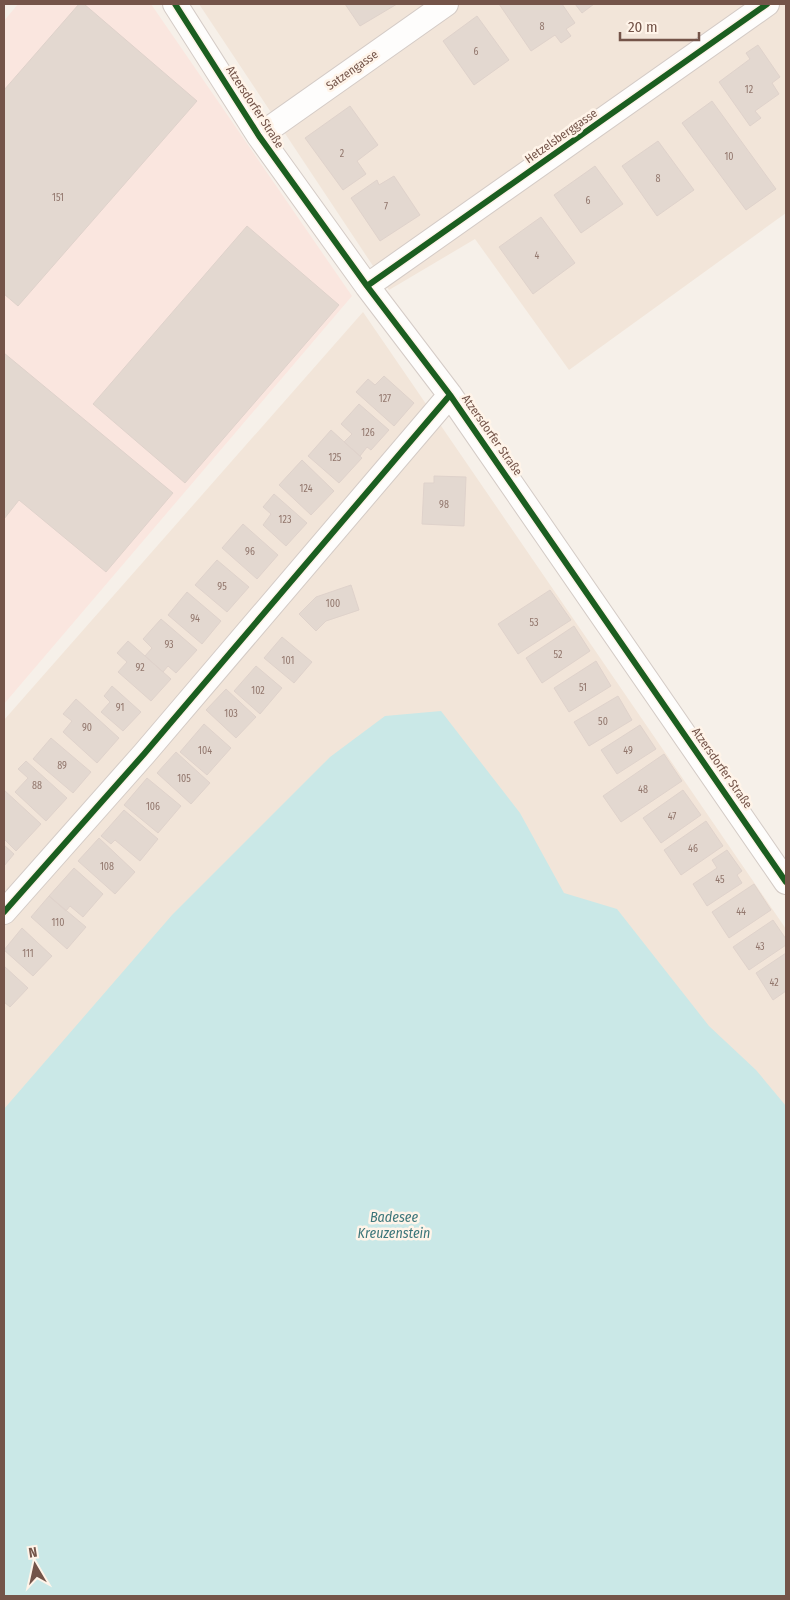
<svg xmlns="http://www.w3.org/2000/svg" width="790" height="1600" font-family="'Fira Sans Condensed',sans-serif">
	<style>
		.residential { fill: #f2e5d9 }
		.commercial { fill: #fae6df }
		.water { fill: #cae8e7 }
		.building { fill: #e3d8d0; stroke: #dfd2cb }
		.lines { fill: none; stroke-linecap: round; stroke-linejoin: round }
		.street-casing { stroke: #d4cbc6; stroke-width: 26 }
		.street { stroke: #fefdfc; stroke-width: 24 }
		.cycleway-casing { stroke: #fff4e9; stroke-width: 9 }
		.cycleway { stroke: #1b5e20; stroke-width: 6 }
		.labels { text-anchor: middle; stroke-width: 5; stroke-linejoin: round; paint-order: stroke }
		.number-label { font-size: 10px; fill: #92776d }
		.street-label { font-size: 12px; fill: #745449; stroke: #fff4e9 }
		.water-label { font-size: 14px; font-style: italic; fill: #3c767a; stroke: #fff4e9 }
	</style>
	<rect width="100%" height="100%" fill="#f6f0e9"/>
	<path class="residential" d="M 199,4 L 786,4 L 786,213 L 569,370 L 475,239 L 389,290 Z
		M 363,312 L 786,929 L 786,1596 L 4,1596 L 4,720 Z"/>
	<path class="commercial" d="M 18,4 L 151,4 L 352,296 L 4,704 L 4,21 Z"/>
	<path class="water" d="M 441,711 L 520,813 L 564,893 L 617,909 L 709,1026 L 756,1070 L 786,1106 L 786,1596 L 4,1596 L 4,1109 L 172,915 L 330,757 L 385,716 Z"/>
	<path class="building" d="M 79,4 L 84,4 L 197,101 L 18,306 L 4,294 L 4,90 Z
		M 345,4 L 397,4 L 360,26 Z
		M 499,4 L 562,4 L 575,23 L 566,29 L 571,36 L 561,43 L 555,35 L 531,51 Z
		M 575,4 L 594,4 L 582,13 Z
		M 477,16 L 509,60 L 474,85 L 443,41 Z
		M 758,45 L 780,77 L 772,83 L 779,94 L 755,111 L 761,118 L 750,126 L 719,82 L 750,59 L 746,53 Z
		M 712,101 L 776,189 L 746,210 L 682,123 Z
		M 350,106 L 378,145 L 357,161 L 366,174 L 343,190 L 305,138 Z
		M 658,141 L 694,190 L 657,216 L 622,166 Z
		M 595,166 L 623,204 L 581,233 L 554,195 Z
		M 394,176 L 420,215 L 380,241 L 351,198 L 377,180 L 379,185 Z
		M 541,217 L 575,263 L 533,294 L 499,247 Z
		M 247,226 L 339,305 L 185,483 L 93,404 Z
		M 4,353 L 173,493 L 106,572 L 19,500 L 4,519 Z
		M 384,376 L 414,403 L 394,426 L 356,392 L 368,379 L 375,385 Z
		M 359,404 L 389,430 L 371,450 L 367,447 L 360,456 L 344,442 L 352,434 L 341,424 Z
		M 331,430 L 362,458 L 339,483 L 308,456 Z
		M 302,460 L 334,491 L 311,515 L 279,485 Z
		M 434,476 L 466,477 L 464,526 L 422,524 L 424,483 L 434,483 Z
		M 274,494 L 307,523 L 286,546 L 263,525 L 271,514 L 263,507 Z
		M 243,524 L 278,555 L 257,579 L 222,548 Z
		M 217,560 L 249,587 L 227,612 L 195,585 Z
		M 351,585 L 359,610 L 326,621 L 316,631 L 299,614 L 316,597 Z
		M 550,590 L 571,620 L 518,654 L 498,624 Z
		M 187,592 L 221,621 L 202,644 L 168,615 Z
		M 161,619 L 197,650 L 176,673 L 168,666 L 163,672 L 145,656 L 152,648 L 143,639 Z
		M 574,626 L 590,651 L 542,683 L 526,658 Z
		M 282,637 L 312,662 L 294,683 L 264,658 Z
		M 128,641 L 171,679 L 151,701 L 118,672 L 127,662 L 117,653 Z
		M 596,661 L 611,686 L 569,712 L 554,688 Z
		M 256,666 L 282,688 L 260,714 L 234,691 Z
		M 112,686 L 141,712 L 123,731 L 101,712 L 110,702 L 104,696 Z
		M 226,689 L 256,717 L 236,738 L 206,710 Z
		M 618,696 L 632,720 L 589,746 L 574,722 Z
		M 76,699 L 119,738 L 97,763 L 63,732 L 72,721 L 63,714 Z
		M 204,724 L 231,748 L 207,775 L 180,752 Z
		M 640,725 L 656,749 L 617,774 L 601,750 Z
		M 51,738 L 91,772 L 73,793 L 33,759 Z
		M 176,752 L 210,783 L 191,804 L 157,773 Z
		M 664,754 L 682,781 L 621,822 L 603,796 Z
		M 26,761 L 67,798 L 46,821 L 15,792 L 28,778 L 18,769 Z
		M 147,778 L 181,806 L 158,833 L 124,805 Z
		M 4,790 L 41,824 L 16,851 L 4,839 Z
		M 683,790 L 701,815 L 661,843 L 643,818 Z
		M 124,810 L 158,839 L 140,861 L 115,840 L 111,844 L 101,836 Z
		M 706,821 L 723,846 L 681,875 L 664,850 Z
		M 99,838 L 135,872 L 115,894 L 78,861 Z
		M 4,845 L 14,854 L 4,866 Z
		M 727,850 L 742,871 L 737,875 L 742,883 L 707,906 L 693,884 L 717,868 L 712,860 Z
		M 74,868 L 103,894 L 83,917 L 70,906 L 66,911 L 49,896 Z
		M 754,884 L 771,910 L 729,938 L 712,912 Z
		M 49,896 L 86,927 L 67,949 L 31,917 Z
		M 773,920 L 786,939 L 786,945 L 749,970 L 733,947 Z
		M 22,928 L 52,956 L 33,976 L 4,950 Z
		M 786,953 L 786,991 L 773,1000 L 756,973 Z
		M 4,966 L 28,988 L 10,1007 L 4,1002 Z"/>
	<g class="lines">
		<defs>
			<path id="street" d="M 175,4 L 259,136 L 367,286 L 450,395 L 786,882
				M 259,136 L 446,4
				M 367,286 L 767,4
				M 4,912 L 144,754 L 450,395"/>
		</defs>
		<use href="#street" class="street-casing"/>
		<use href="#street" class="street"/>
		<defs>
			<path id="cycleway" d="M 175,4 L 259,136 L 367,286 L 450,395 L 786,882
				M 367,286 L 767,4
				M 4,912 L 144,754 L 450,395"/>
		</defs>
		<use href="#cycleway" class="cycleway-casing"/>
		<use href="#cycleway" class="cycleway"/>
	</g>
	<g class="labels">
		<g class="number-label">
			<text x="542" y="30">8</text>
			<text x="476" y="55">6</text>
			<text x="749" y="93">12</text>
			<text x="342" y="157">2</text>
			<text x="729" y="160">10</text>
			<text x="658" y="182">8</text>
			<text x="58" y="201">151</text>
			<text x="588" y="204">6</text>
			<text x="386" y="210">7</text>
			<text x="537" y="259">4</text>
			<text x="385" y="402">127</text>
			<text x="368" y="436">126</text>
			<text x="335" y="461">125</text>
			<text x="306" y="492">124</text>
			<text x="444" y="508">98</text>
			<text x="285" y="523">123</text>
			<text x="250" y="555">96</text>
			<text x="222" y="590">95</text>
			<text x="333" y="607">100</text>
			<text x="195" y="622">94</text>
			<text x="534" y="626">53</text>
			<text x="169" y="648">93</text>
			<text x="558" y="658">52</text>
			<text x="288" y="664">101</text>
			<text x="140" y="671">92</text>
			<text x="583" y="691">51</text>
			<text x="258" y="694">102</text>
			<text x="120" y="711">91</text>
			<text x="231" y="717">103</text>
			<text x="603" y="725">50</text>
			<text x="87" y="731">90</text>
			<text x="205" y="754">104</text>
			<text x="628" y="754">49</text>
			<text x="62" y="769">89</text>
			<text x="184" y="782">105</text>
			<text x="37" y="789">88</text>
			<text x="643" y="793">48</text>
			<text x="153" y="810">106</text>
			<text x="672" y="820">47</text>
			<text x="693" y="852">46</text>
			<text x="107" y="870">108</text>
			<text x="720" y="883">45</text>
			<text x="741" y="915">44</text>
			<text x="58" y="926">110</text>
			<text x="760" y="950">43</text>
			<text x="28" y="957">111</text>
			<text x="774" y="986">42</text>
		</g>
		<g class="street-label">
			<text transform="translate(352 70) rotate(-35)" y="4">Satzengasse</text>
			<text transform="translate(255 107) rotate(57)" y="4">Atzersdorfer Straße</text>
			<text transform="translate(561 136) rotate(-35)" y="4">Hetzelsberggasse</text>
			<text transform="translate(492 435) rotate(55)" y="4">Atzersdorfer Straße</text>
			<text transform="translate(722 768) rotate(55)" y="4">Atzersdorfer Straße</text>
		</g>
		<g class="water-label">
			<text x="394" y="1222">Badesee<tspan x="394" dy="16">Kreuzenstein</tspan></text>
		</g>
	</g>
	<rect width="790" height="1600" fill="none" stroke="#745449" stroke-width="10"/>
	<g transform="translate(35 1565) rotate(351)" stroke="#fff4e9" stroke-width="4" paint-order="stroke">
	<path d="M0-4L9 19L0 12L-9 19Z" fill="#745449"/>
	<text y="-8" font-size="14" font-weight="bold" text-anchor="middle" fill="#745449">N</text>
	</g>
	<path d="M620 32v8h79v-8" fill="none" stroke="#745449" stroke-width="2.5"/>
	<text x="628" y="32" font-size="15" fill="#745449" stroke="#fff4e9" stroke-width="4" paint-order="stroke">20 m</text>
</svg>
